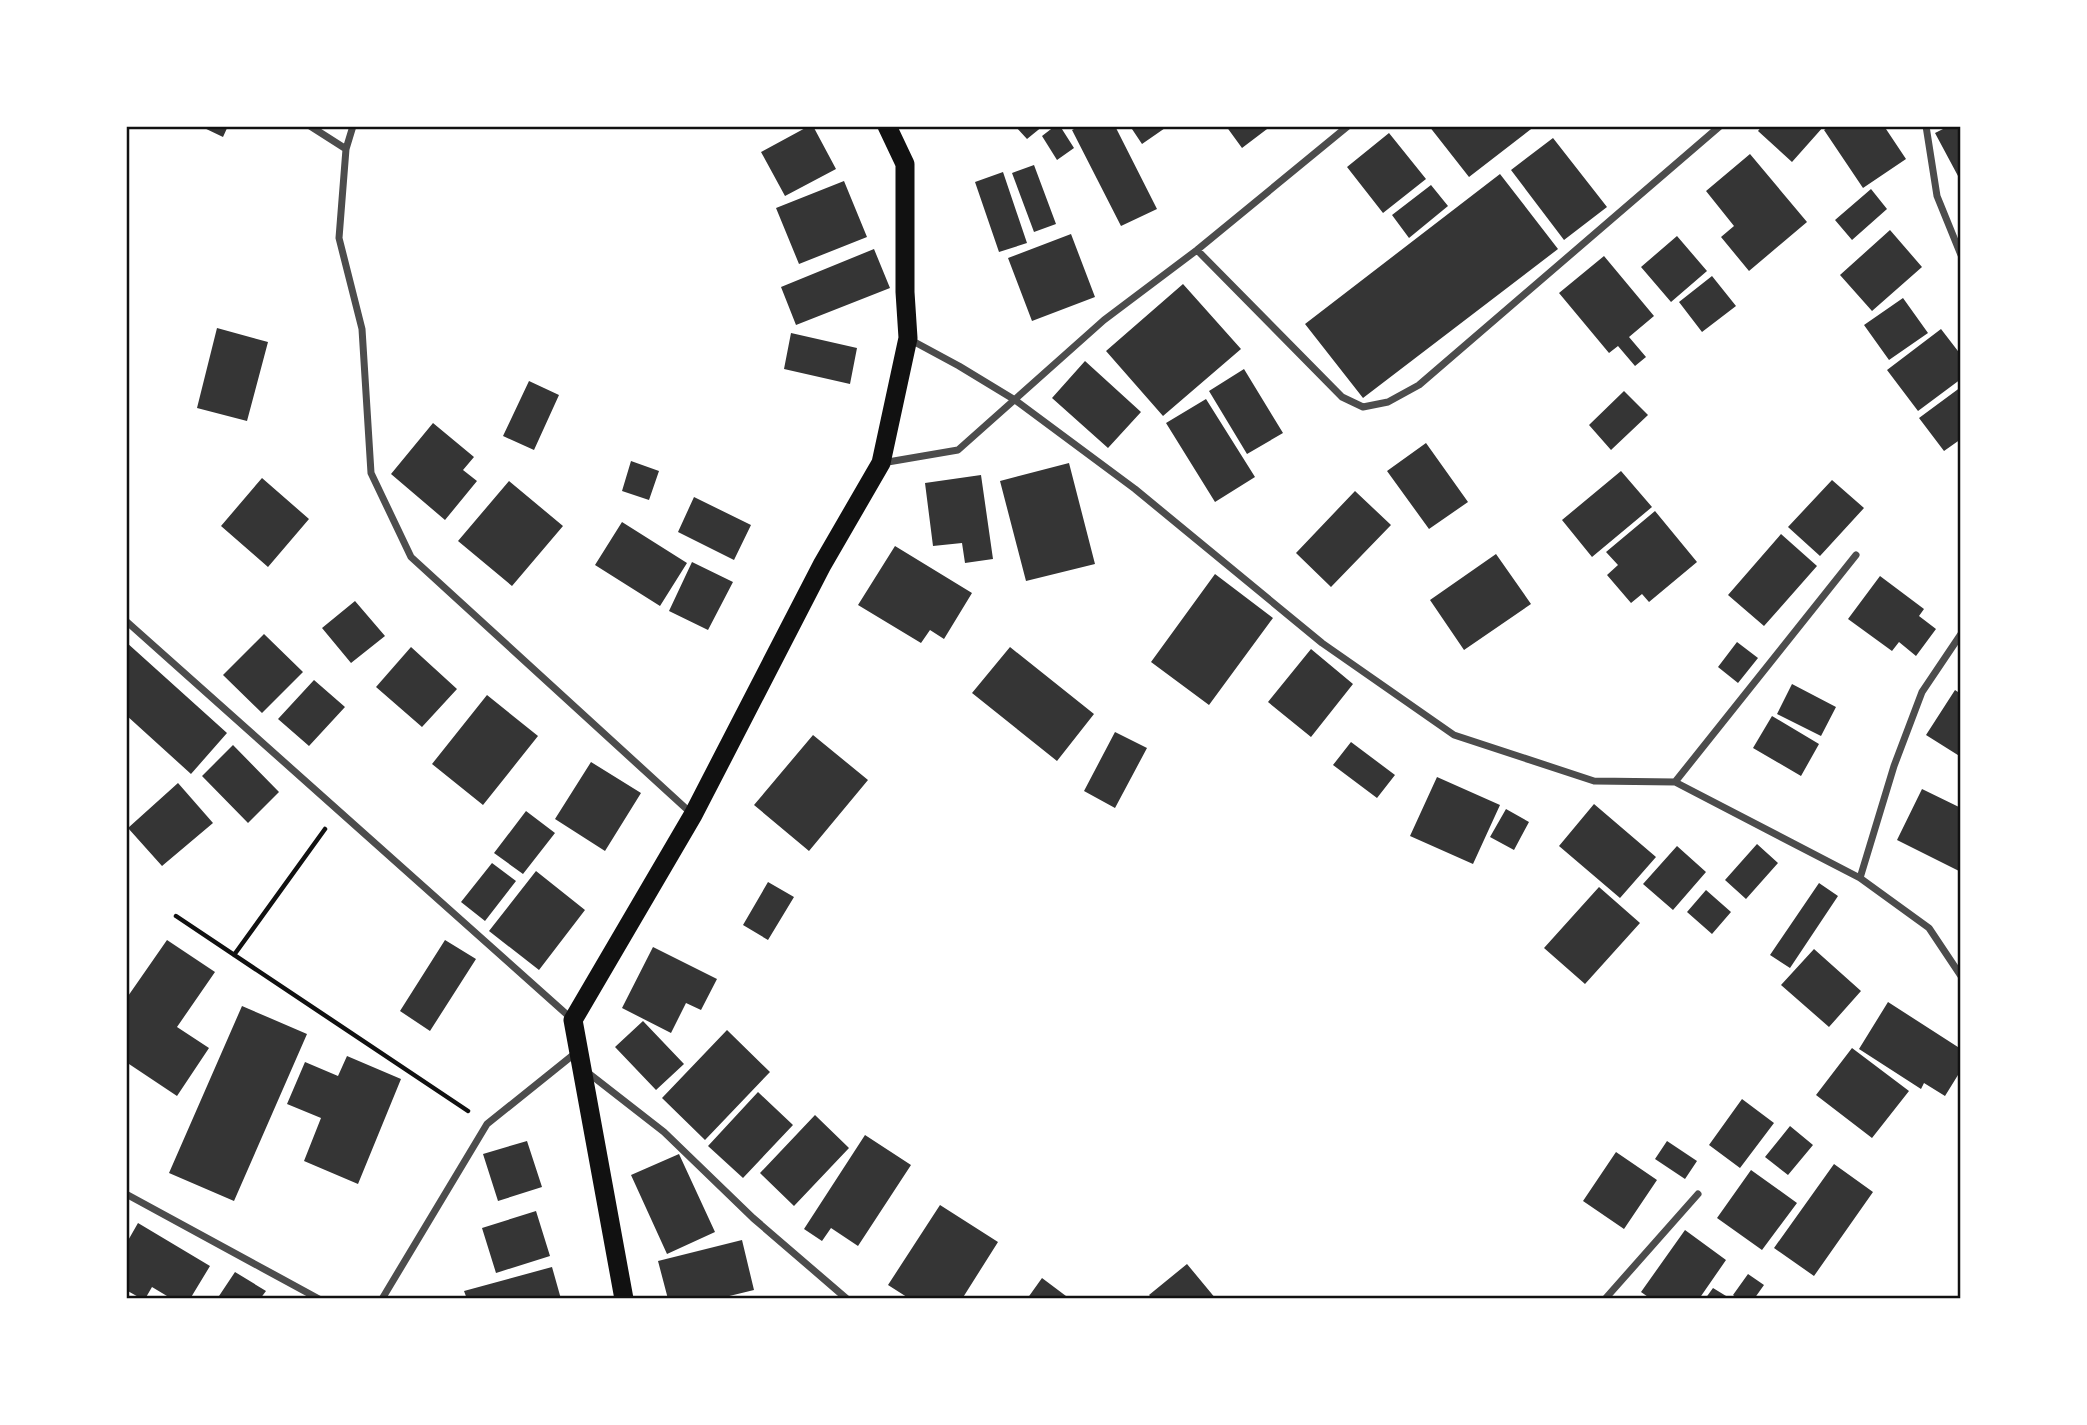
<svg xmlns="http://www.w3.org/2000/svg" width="2087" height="1425" font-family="'Sofia Sans Condensed',sans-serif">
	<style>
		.building { fill: #353535 }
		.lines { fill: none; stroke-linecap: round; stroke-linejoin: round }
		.path { stroke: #111; stroke-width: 4.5 }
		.minor { stroke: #4c4c4c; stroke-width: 7 }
		.trunk { stroke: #111; stroke-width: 19 }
		.neatline { fill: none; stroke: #111; stroke-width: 2.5 }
	</style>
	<rect width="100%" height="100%" fill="#fff"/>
	<path class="building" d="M 200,126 L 228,126 L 223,137 Z
		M 809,126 L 813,126 L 836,169 L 785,196 L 761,152 Z
		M 1015,126 L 1043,126 L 1027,139 Z
		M 1055,126 L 1060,126 L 1074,148 L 1057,160 L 1042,136 Z
		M 1080,126 L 1115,126 L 1157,209 L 1121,226 L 1072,130 Z
		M 1130,126 L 1168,126 L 1142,144 Z
		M 1226,126 L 1271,126 L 1242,148 Z
		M 1429,126 L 1535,126 L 1469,177 Z
		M 1762,126 L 1824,126 L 1792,162 L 1758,131 Z
		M 1830,126 L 1884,126 L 1906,159 L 1863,188 L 1824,130 Z
		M 1949,126 L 1961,126 L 1961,174 L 1958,176 L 1935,133 Z
		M 1389,133 L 1426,179 L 1383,213 L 1347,167 Z
		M 1553,138 L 1607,207 L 1564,240 L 1511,170 Z
		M 1750,154 L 1807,222 L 1749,271 L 1721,237 L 1734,226 L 1706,191 Z
		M 1034,165 L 1056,224 L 1034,232 L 1012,173 Z
		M 1003,172 L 1027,243 L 999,252 L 975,182 Z
		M 1500,174 L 1558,249 L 1363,398 L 1305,324 Z
		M 844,181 L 867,237 L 799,264 L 776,208 Z
		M 1431,185 L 1448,206 L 1409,238 L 1392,215 Z
		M 1871,189 L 1887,209 L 1852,240 L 1835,220 Z
		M 1890,230 L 1922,267 L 1872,311 L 1840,275 Z
		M 1071,234 L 1095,297 L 1032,321 L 1008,258 Z
		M 1677,236 L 1707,271 L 1671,302 L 1641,267 Z
		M 874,249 L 890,288 L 796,325 L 781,287 Z
		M 1604,256 L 1654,316 L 1629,337 L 1646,357 L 1635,366 L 1618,346 L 1609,353 L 1559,293 Z
		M 1712,276 L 1736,306 L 1702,332 L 1679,302 Z
		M 1183,284 L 1241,349 L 1163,416 L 1106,351 Z
		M 1903,298 L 1928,333 L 1889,360 L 1864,325 Z
		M 217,328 L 268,342 L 247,421 L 197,408 Z
		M 1941,329 L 1961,355 L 1961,379 L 1918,411 L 1887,370 Z
		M 791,333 L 857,348 L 850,384 L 784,369 Z
		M 1085,361 L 1141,412 L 1108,448 L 1052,398 Z
		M 1244,369 L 1283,433 L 1247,454 L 1209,391 Z
		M 529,381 L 559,395 L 534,450 L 503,436 Z
		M 1961,387 L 1961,439 L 1944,451 L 1919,418 Z
		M 1624,391 L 1648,415 L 1611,450 L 1589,425 Z
		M 1206,399 L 1255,477 L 1215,502 L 1166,423 Z
		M 433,423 L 474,457 L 463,470 L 477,481 L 445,520 L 391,474 Z
		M 1426,443 L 1468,502 L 1429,529 L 1387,471 Z
		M 631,461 L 659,471 L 649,500 L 622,491 Z
		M 1069,463 L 1095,564 L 1026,581 L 1000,481 Z
		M 1621,471 L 1652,507 L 1592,557 L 1562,520 Z
		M 981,475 L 993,559 L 965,563 L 962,543 L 933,546 L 925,483 Z
		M 262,478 L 309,519 L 268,567 L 221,526 Z
		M 1832,480 L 1864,508 L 1820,556 L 1788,527 Z
		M 509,481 L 563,526 L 512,586 L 458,541 Z
		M 1355,491 L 1391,525 L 1331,587 L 1296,553 Z
		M 694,497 L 751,525 L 734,560 L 678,532 Z
		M 1655,511 L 1697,562 L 1649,602 L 1642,594 L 1631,603 L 1607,575 L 1618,565 L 1606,552 Z
		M 622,522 L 687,563 L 660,606 L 595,565 Z
		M 1781,534 L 1817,566 L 1764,626 L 1728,595 Z
		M 895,546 L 972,593 L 944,639 L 930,630 L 921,643 L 858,605 Z
		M 1496,554 L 1531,604 L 1464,650 L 1430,600 Z
		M 692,562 L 733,582 L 708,630 L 669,611 Z
		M 1215,574 L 1273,618 L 1209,705 L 1151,662 Z
		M 1880,576 L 1924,609 L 1919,616 L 1936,629 L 1916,656 L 1899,642 L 1892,651 L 1848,619 Z
		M 355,601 L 385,636 L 351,663 L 322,628 Z
		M 264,634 L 303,672 L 262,713 L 223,675 Z
		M 126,642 L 227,733 L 191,774 L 126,715 Z
		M 1737,642 L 1758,658 L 1738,683 L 1718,667 Z
		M 411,647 L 457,689 L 422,727 L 376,687 Z
		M 1010,647 L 1094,714 L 1057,761 L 972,693 Z
		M 1311,649 L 1353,684 L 1311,737 L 1268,702 Z
		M 314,680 L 345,707 L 309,746 L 278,719 Z
		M 1792,684 L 1836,707 L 1821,736 L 1777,714 Z
		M 1955,690 L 1961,694 L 1961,757 L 1926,735 Z
		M 487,695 L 538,736 L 483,805 L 432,764 Z
		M 1772,716 L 1819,744 L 1801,776 L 1753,748 Z
		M 1115,732 L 1147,748 L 1115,808 L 1084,791 Z
		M 813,735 L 868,780 L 809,851 L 754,805 Z
		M 1351,742 L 1395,775 L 1377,798 L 1333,765 Z
		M 233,745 L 279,792 L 248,823 L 202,776 Z
		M 591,762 L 641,793 L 605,851 L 555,819 Z
		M 1437,777 L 1500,805 L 1473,864 L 1410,836 Z
		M 178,783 L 213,823 L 162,866 L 128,828 Z
		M 1922,789 L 1961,808 L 1961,872 L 1897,840 Z
		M 1594,804 L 1656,857 L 1620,898 L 1559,846 Z
		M 1506,809 L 1529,822 L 1514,850 L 1490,837 Z
		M 526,811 L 555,833 L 523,874 L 494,853 Z
		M 1757,844 L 1778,863 L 1746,899 L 1725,880 Z
		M 1677,846 L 1706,872 L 1673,910 L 1643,884 Z
		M 492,863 L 516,881 L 485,921 L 461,902 Z
		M 536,871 L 585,910 L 539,970 L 489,931 Z
		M 768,882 L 794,897 L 768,940 L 743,925 Z
		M 1819,883 L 1838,896 L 1790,968 L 1770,955 Z
		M 1599,887 L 1640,923 L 1585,984 L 1544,948 Z
		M 1706,890 L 1731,912 L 1712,934 L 1687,912 Z
		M 167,940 L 215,972 L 177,1027 L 209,1048 L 177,1096 L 126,1062 L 126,999 Z
		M 445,940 L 476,959 L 430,1031 L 400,1011 Z
		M 653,947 L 717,979 L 701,1010 L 686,1003 L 671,1033 L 622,1008 Z
		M 1814,949 L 1861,991 L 1829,1027 L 1781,985 Z
		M 1888,1002 L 1961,1049 L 1961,1077 L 1958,1075 L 1945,1096 L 1924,1083 L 1921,1089 L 1859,1049 Z
		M 242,1006 L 307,1034 L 234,1201 L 169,1173 Z
		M 643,1021 L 684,1064 L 656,1090 L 615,1047 Z
		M 727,1030 L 770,1072 L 705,1140 L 662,1098 Z
		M 1852,1048 L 1909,1091 L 1872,1138 L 1816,1095 Z
		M 347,1056 L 401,1079 L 358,1184 L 304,1161 L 321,1118 L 287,1104 L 305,1062 L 338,1076 Z
		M 758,1092 L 793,1125 L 743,1178 L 708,1146 Z
		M 1742,1099 L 1774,1123 L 1740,1168 L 1709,1145 Z
		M 815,1115 L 849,1148 L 794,1206 L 760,1173 Z
		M 1790,1126 L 1813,1145 L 1788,1175 L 1765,1157 Z
		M 865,1135 L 911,1165 L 858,1246 L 831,1228 L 822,1241 L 804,1229 Z
		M 527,1141 L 542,1187 L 498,1201 L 483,1154 Z
		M 1667,1141 L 1697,1161 L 1685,1179 L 1655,1159 Z
		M 1616,1152 L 1657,1180 L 1624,1229 L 1583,1201 Z
		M 679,1154 L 715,1232 L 667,1254 L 631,1175 Z
		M 1834,1164 L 1873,1192 L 1814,1276 L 1774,1248 Z
		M 1751,1170 L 1797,1203 L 1762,1250 L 1717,1218 Z
		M 940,1205 L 998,1242 L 962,1299 L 910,1299 L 888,1285 Z
		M 536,1211 L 550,1256 L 496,1273 L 482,1228 Z
		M 138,1223 L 210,1266 L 190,1299 L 172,1299 L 152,1287 L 145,1299 L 142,1299 L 126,1290 L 126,1244 Z
		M 1685,1230 L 1726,1260 L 1699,1299 L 1651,1299 L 1641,1292 Z
		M 742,1240 L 754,1290 L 717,1299 L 668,1299 L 658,1261 Z
		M 1187,1264 L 1216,1299 L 1153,1299 L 1149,1295 Z
		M 552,1267 L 561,1299 L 467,1299 L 464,1291 Z
		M 235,1272 L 266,1291 L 260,1299 L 217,1299 Z
		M 1748,1274 L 1764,1285 L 1754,1299 L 1738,1299 L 1733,1295 Z
		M 1042,1278 L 1070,1299 L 1027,1299 Z
		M 1713,1288 L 1731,1299 L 1705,1299 Z"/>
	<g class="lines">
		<path class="path" d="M 176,916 L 468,1111
			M 234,955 L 325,829"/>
		<path class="minor" d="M 310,126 L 346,149
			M 353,126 L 346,149 L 339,238 L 362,329 L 371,473 L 411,557 L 692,814
			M 1926,126 L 1937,196 L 1961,255
			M 1197,250 L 1342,397 L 1363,407 L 1388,402 L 1419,385 L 1720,126
			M 909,339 L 959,366 L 1015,400 L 1135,489 L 1322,643 L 1454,735 L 1594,781 L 1675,782 L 1860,878 L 1929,928 L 1961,976
			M 882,463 L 958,450 L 1104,320 L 1197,250 L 1348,126
			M 126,621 L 572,1019
			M 1675,782 L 1856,555
			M 1860,878 L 1894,766 L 1922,692 L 1961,634
			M 587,1072 L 664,1132 L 753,1218 L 847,1299
			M 126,1194 L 319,1299
			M 382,1299 L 487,1124 L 578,1051
			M 1605,1299 L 1698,1194"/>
		<path class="trunk" d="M 624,1299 L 573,1020 L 693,815 L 822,565 L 881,463 L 908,338 L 905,292 L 905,164 L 887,126"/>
	</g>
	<rect width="2087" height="1425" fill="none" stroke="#ffffff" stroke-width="256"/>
	<rect x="128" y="128" width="1831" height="1169" class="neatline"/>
</svg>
